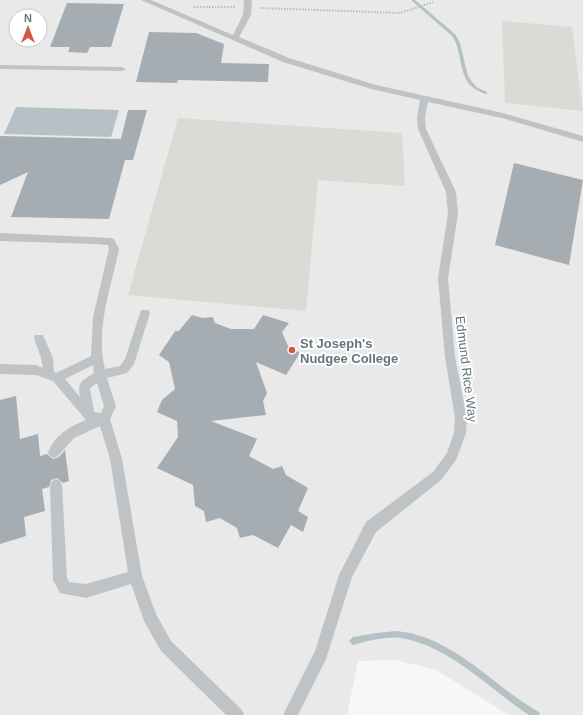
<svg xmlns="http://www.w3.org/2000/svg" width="583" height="715" font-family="Arial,sans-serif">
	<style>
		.built { fill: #e8e9e8; fill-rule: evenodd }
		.green { fill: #d8dcd5 }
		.water { fill: #b6c1c5 }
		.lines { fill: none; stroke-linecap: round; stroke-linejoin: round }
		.stream { fill: #b6c1c5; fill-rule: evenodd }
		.building { fill: #a5acb2 }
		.path { stroke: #b9bcbe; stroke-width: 2; stroke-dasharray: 1.5 1.5; stroke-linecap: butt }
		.lane { fill: #bfc3c6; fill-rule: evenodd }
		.poi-dot { fill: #cf583e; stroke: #fff; stroke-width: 1.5 }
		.labels { text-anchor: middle; stroke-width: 4; stroke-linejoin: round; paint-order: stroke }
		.poi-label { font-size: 13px; font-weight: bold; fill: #66747d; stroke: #fff; text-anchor: start }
		.street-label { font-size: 13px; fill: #66747d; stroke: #fff }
	</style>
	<rect width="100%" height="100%" fill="#f8f7f5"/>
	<path class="built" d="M 0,0 L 583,0 L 583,715 L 509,715 L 436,670 L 396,660 L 358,661 L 347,715 L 0,715 ZM 16,16 L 40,16 L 40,40 L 16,40 Z"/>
	<path class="green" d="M 502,21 L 572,27 L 583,111 L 505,103 Z
		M 178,118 L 402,133 L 405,186 L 318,180 L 306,311 L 128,295 Z"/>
	<path class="water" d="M 16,107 L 119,110 L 111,137 L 4,134 Z"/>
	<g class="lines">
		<path class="stream" d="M 411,0 L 415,0 L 455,34 L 460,43 L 468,76 L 472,82 L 478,88 L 487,92 L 487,94 C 484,94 482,93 479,91 C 462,84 462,65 458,50 C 457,45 455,40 452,36 Z
			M 396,631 C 438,634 474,665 506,690 C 516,698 527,705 539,712 L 540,715 L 529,715 C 491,690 448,645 401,638 C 385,636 369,641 353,645 L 349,641 L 353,637 L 377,633 Z"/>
	</g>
	<path class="building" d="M 67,3 L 124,4 L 111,47 L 90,47 L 87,53 L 68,52 L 70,47 L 50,47 Z
		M 149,32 L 196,33 L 224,44 L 221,63 L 269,64 L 268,82 L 178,80 L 177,83 L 136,82 Z
		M 128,110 L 147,110 L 133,160 L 125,160 L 109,219 L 11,217 L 28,172 L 0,185 L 0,136 L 121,139 Z
		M 514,163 L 583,180 L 569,265 L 495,245 Z
		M 192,315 L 202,318 L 213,317 L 215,323 L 231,329 L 254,329 L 263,315 L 289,323 L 282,332 L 288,346 L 300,353 L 286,375 L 256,362 L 267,393 L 263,401 L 266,415 L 211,421 L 257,439 L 249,456 L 273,469 L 282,466 L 286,475 L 308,488 L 298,511 L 308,517 L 303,532 L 291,525 L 278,548 L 253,535 L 240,538 L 237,528 L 220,518 L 206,522 L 204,511 L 195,506 L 193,485 L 157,468 L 178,437 L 177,421 L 157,412 L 162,400 L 175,389 L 169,362 L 159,355 L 176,330 L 178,332 Z
		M 16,396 L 20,439 L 38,434 L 40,456 L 47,454 L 53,459 L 59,457 L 65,450 L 69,481 L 63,483 L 57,478 L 51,480 L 49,487 L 42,489 L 45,511 L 24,517 L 26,536 L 0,544 L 0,400 Z"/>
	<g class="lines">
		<path class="path" d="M 194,7 L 235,7
			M 260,8 L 400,13 L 433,2"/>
		<path class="lane" d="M 141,0 L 151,0 L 233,35 L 243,15 L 244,0 L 252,0 L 251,15 L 239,37 L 289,58 L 376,85 L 503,113 L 583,136 L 583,142 L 502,118 L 428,102 L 425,117 L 426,129 L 456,192 L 458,214 L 448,278 L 455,357 L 467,418 L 466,433 L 456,460 L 441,480 L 376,532 L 352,577 L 326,659 L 298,715 L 283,715 L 315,651 L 339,575 L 366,522 L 433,472 L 447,453 L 454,433 L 455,418 L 445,357 L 438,278 L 448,214 L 446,192 L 418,129 L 417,117 L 420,100 L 371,89 L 283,62 Z
			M 0,65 L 122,67 L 126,69 L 122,71 L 0,69 Z
			M 0,233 L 111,238 L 114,239 L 119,249 C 111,288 95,329 105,369 L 120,366 L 125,359 L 141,310 L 149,310 L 150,313 L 134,364 L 127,373 L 107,378 L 116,406 L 110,419 L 122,459 L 142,576 L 156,614 L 171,641 L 242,710 L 244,715 L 226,715 L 161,651 L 145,623 L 131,584 L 86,598 L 60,593 L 53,580 L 50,485 L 52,481 L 56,479 L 60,481 L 62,485 L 67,578 L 69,582 L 86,584 L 128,572 L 110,459 L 100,426 L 74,438 L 58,456 L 54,458 L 50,456 L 48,452 C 55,435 70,426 86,420 L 53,381 L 36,375 L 0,374 L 0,364 L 36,365 L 43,368 L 41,358 L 34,338 L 35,335 L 43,335 L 53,358 L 54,372 L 56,373 L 91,356 L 93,317 L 109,249 L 108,245 L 95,244 L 0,241 ZM 93,365 L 94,373 C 82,381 77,381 80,397 L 65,379 ZM 97,383 L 104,406 L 101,413 L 94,412 L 90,388 Z"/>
	</g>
	<circle class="poi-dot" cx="292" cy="350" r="4"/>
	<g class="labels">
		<g class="poi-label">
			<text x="300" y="348">St Joseph's<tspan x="300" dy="15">Nudgee College</tspan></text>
		</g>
		<g class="street-label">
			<text transform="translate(467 369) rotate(83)" y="5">Edmund Rice Way</text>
		</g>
	</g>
	<g transform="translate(28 28)"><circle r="19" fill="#ffffff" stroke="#c2c7cb"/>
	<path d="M0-3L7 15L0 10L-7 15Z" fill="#cf583e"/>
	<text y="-6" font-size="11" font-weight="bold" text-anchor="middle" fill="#66747d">N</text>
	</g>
</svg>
